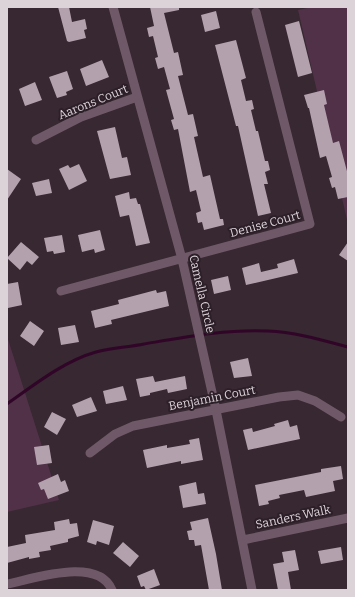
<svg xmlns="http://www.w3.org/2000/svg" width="355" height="597" font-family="Bitter,serif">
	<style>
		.green { fill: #503147 }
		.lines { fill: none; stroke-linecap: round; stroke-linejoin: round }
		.stream { stroke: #310528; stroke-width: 3 }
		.building { fill: #b4a1ae }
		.minor { stroke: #6f5968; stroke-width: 9 }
		.labels { text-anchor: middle; stroke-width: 4; stroke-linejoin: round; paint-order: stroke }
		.street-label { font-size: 12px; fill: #dcd3d9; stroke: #2d1f28 }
	</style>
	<rect width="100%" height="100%" fill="#372832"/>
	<path class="green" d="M 312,7 L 348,7 L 348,224 L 298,10 Z
		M 7,336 L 59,500 L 7,512 Z"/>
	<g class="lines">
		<path class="stream" d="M 7,404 C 34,385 64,361 96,352 C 111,348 129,347 144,344 C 185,337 226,329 268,331 C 295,332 322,340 348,347"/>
	</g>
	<path class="building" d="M 58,7 L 69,7 L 72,22 L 85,19 L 87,29 L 84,30 L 86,38 L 69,42 L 67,41 Z
		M 150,7 L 179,7 L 179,10 L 164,13 L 174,53 L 178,52 L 183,75 L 178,76 L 188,115 L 193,114 L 198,136 L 194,137 L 203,177 L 210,175 L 220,219 L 223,219 L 224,225 L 204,230 L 202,222 L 198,223 L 196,213 L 201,211 L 196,190 L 190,192 L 178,129 L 174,130 L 171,120 L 174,119 L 166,90 L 170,89 L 164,67 L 158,69 L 155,58 L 158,57 L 153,36 L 149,37 L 147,28 L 154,26 Z
		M 216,11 L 220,28 L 205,32 L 201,15 Z
		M 299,21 L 312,73 L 298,77 L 285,25 Z
		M 236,40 L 246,78 L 241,80 L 246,101 L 252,100 L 254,109 L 251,110 L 256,131 L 258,131 L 265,161 L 268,161 L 270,170 L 265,172 L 268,184 L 264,184 L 271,213 L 258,216 L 238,126 L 236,126 L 215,45 Z
		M 102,60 L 109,77 L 86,86 L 80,69 Z
		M 67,71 L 73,89 L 66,92 L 67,95 L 57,98 L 49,77 Z
		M 35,82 L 42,100 L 25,106 L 19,89 Z
		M 324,90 L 327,104 L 324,105 L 333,143 L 339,141 L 348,175 L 348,197 L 338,199 L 335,187 L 332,188 L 329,178 L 332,177 L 326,156 L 320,158 L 309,108 L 308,108 L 304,95 Z
		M 115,127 L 122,158 L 127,157 L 131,175 L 110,179 L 97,131 Z
		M 79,164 L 87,181 L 69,190 L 59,169 L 68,165 L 70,168 Z
		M 7,169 L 21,179 L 7,200 Z
		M 49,179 L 52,193 L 36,196 L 32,183 Z
		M 129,192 L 130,199 L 136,198 L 138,204 L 140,204 L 150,243 L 136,246 L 129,215 L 120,217 L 115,196 Z
		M 100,230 L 105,250 L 95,253 L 94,249 L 82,252 L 78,235 Z
		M 62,235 L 65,252 L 54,254 L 53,251 L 47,252 L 44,238 Z
		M 21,242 L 39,257 L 32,265 L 27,261 L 20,270 L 7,258 Z
		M 348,242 L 348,261 L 339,255 Z
		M 294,259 L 298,273 L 246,285 L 242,268 L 259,263 L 261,272 L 278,268 L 277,264 Z
		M 228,276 L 231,290 L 214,294 L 211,280 Z
		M 18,282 L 22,305 L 8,308 L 7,284 Z
		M 156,290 L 157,293 L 166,291 L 169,306 L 111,320 L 112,324 L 95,328 L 91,311 L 119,304 L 118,300 Z
		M 30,321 L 44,331 L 34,346 L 20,336 Z
		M 75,325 L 79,342 L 61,345 L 58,328 Z
		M 248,358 L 252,376 L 234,378 L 230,362 Z
		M 153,376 L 155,382 L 185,376 L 187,389 L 168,393 L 167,389 L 150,393 L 150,395 L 140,397 L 136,379 Z
		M 123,386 L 127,400 L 106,404 L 103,391 Z
		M 91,397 L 97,411 L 77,417 L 72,405 Z
		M 52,412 L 66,419 L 57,435 L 44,427 Z
		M 288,420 L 290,427 L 297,425 L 300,439 L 248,450 L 243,430 L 252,428 L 253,432 L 275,426 L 274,424 Z
		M 199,438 L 203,460 L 181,464 L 181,461 L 147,468 L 143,450 L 167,445 L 167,448 L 190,444 L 189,440 Z
		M 49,445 L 52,463 L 37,465 L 34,447 Z
		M 341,466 L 343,479 L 333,481 L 335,491 L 306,497 L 304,490 L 279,495 L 280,498 L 268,501 L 269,504 L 259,506 L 255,485 L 321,472 L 321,469 Z
		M 58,474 L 61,482 L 65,480 L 69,491 L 48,499 L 44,489 L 41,490 L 38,483 Z
		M 196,482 L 198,494 L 204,493 L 206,504 L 183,508 L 179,486 Z
		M 208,518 L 216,554 L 222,590 L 209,590 L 201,545 L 195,546 L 194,540 L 189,540 L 187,531 L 192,530 L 190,522 Z
		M 69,519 L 70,524 L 77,523 L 79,536 L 68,539 L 68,542 L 50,546 L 51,550 L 39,552 L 40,557 L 29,559 L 29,557 L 7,563 L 7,547 L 26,543 L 25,535 L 55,530 L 54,522 Z
		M 93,520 L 114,526 L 109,545 L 97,541 L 96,545 L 87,542 Z
		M 123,542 L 139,556 L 130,567 L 113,553 Z
		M 341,547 L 343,560 L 321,564 L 318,551 Z
		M 295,550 L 299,570 L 288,572 L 291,590 L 278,590 L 273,564 L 284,562 L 282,552 Z
		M 154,569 L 160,585 L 146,590 L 144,586 L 141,587 L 137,576 Z"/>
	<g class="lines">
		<path class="minor" d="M 113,7 L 182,259 L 216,410 L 252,590
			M 36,140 L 81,117 L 137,97
			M 61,291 L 310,224 L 256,12
			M 90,453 L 115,434 L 133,426 L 279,397 L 298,395 L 315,401 L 341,417
			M 243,540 L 348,518
			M 7,584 C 33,579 98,556 112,590"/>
	</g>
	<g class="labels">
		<g class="street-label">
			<text transform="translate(93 102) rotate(-22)" y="4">Aarons Court</text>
			<text transform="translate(265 224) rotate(-15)" y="4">Denise Court</text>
			<text transform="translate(202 294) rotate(77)" y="4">Camella Circle</text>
			<text transform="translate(212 398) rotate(-11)" y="4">Benjamin Court</text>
			<text transform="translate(293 517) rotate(-12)" y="4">Sanders Walk</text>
		</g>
	</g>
	<rect width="355" height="597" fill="none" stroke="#dcd3d9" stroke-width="16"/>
</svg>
